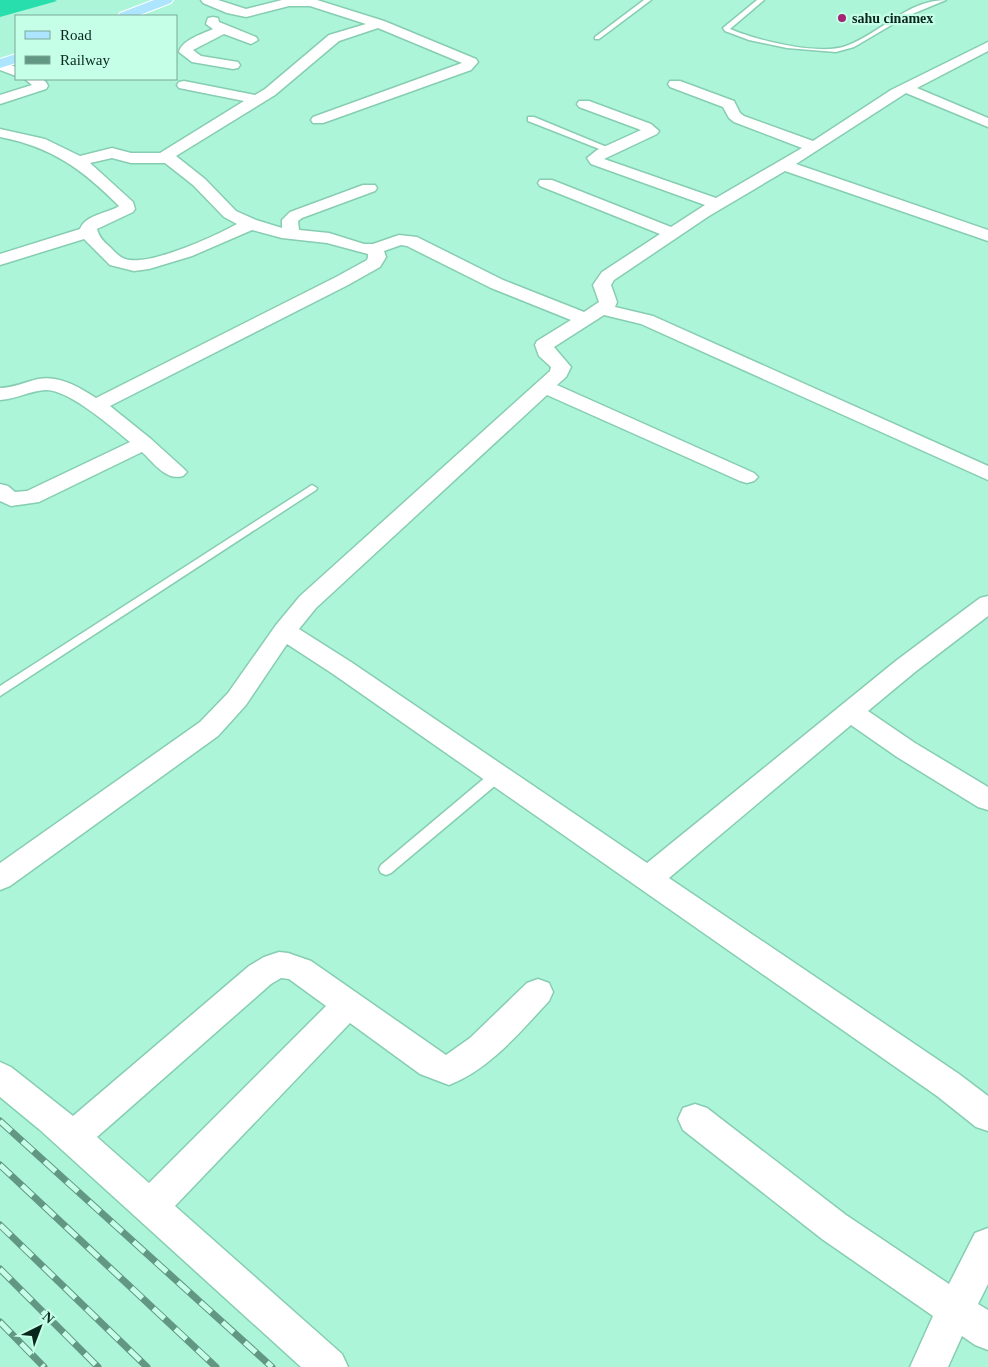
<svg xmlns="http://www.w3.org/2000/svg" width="988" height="1367" font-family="'Times New Roman',serif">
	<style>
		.water { fill: #27deac }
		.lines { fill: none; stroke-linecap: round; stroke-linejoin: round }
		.lane-casing { stroke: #86cdb2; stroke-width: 3 }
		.street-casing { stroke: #86cdb2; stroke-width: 3 }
		.primary-casing { stroke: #fff; stroke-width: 2 }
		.lane { fill: #fff; fill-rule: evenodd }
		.street { fill: #fff; fill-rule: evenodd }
		.primary { fill: #ade5fe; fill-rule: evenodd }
		.rail-casing { stroke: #629783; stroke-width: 7 }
		.rail { stroke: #c6ffe8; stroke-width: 5; stroke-dasharray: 15; stroke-linecap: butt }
		.poi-dot { fill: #a42372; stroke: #c6ffe8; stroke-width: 2 }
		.labels { text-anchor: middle; stroke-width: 4.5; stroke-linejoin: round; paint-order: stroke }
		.far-poi-label { font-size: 14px; font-weight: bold; fill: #08261d; stroke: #c6ffe8; text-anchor: start }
	</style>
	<rect width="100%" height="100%" fill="#adf5d8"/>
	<path class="water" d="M 0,0 L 55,0 L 57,1 L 0,17 Z"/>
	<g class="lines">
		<defs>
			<path id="lane" d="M 644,0 L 651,0 L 599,39 L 595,39 L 595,37 Z
				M 757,0 L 764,0 L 730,29 C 756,40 818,56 846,46 C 880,34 907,0 946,0 L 905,17 L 854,47 L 836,52 L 787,48 L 749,40 L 725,31 L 723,28 Z
				M 528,117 L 534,117 L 614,150 L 607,152 L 528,121 Z
				M 312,485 L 317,488 L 316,490 L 0,696 L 0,686 Z
				M 498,770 L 503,771 L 505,775 L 503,779 L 391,873 L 386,875 L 381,873 L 379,869 L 381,865 L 493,771 Z"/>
			<path id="street" d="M 201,0 L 218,0 L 246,9 L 282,0 L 317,0 L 384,21 L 476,59 L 478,62 L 471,70 L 323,123 L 313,123 L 311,120 L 313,117 L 462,63 L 378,28 L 339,41 L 275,95 L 176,156 L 205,179 L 236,211 L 256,220 L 282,228 L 282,220 L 290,212 L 363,185 L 375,185 L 377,188 L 375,191 L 302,218 L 298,221 L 299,230 L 329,233 L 364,244 L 373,244 L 399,235 L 417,237 L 503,280 L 584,312 L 599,302 L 593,285 L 602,272 L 660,234 L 540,186 L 538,183 L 540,180 L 552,180 L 671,227 L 705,205 L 591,164 L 587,158 L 597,150 L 641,130 L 579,107 L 577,104 L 579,101 L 589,101 L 651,124 L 659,131 L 657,134 L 604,159 L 716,198 L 802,148 L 734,122 L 729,118 L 723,107 L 670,87 L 668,84 L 670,81 L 680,81 L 734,101 L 740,113 L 744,116 L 813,141 L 891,90 L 988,42 L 988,51 L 917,88 L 988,118 L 988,127 L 906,93 L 796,164 L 988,230 L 988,241 L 785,171 L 709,216 L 614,280 L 611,285 L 617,302 L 615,307 L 653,316 L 988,466 L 988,480 L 641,324 L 604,315 L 554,347 L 571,367 L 566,377 L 557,385 L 754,473 L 758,477 L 754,481 L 747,483 L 740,481 L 547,395 L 316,608 L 299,629 L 351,662 L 647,863 L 897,660 L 980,598 L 988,596 L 988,616 L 915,672 L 868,711 L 915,743 L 988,787 L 988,810 L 978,807 L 897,757 L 851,725 L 669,878 L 959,1074 L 988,1096 L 988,1131 L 976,1127 L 937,1096 L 333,674 L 287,644 L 246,705 L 218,736 L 10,886 L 0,890 L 0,863 L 200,722 L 228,693 L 276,625 L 300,596 L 550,371 L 551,367 L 539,356 L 535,345 L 537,341 L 571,320 L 491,288 L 407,246 L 401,245 L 384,251 L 386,257 L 380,267 L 348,285 L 110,406 L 151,439 L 183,468 L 187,472 L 183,476 C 166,481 154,463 142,452 L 39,502 L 11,506 L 0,501 L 0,484 L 8,486 L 15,492 L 27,491 L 130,442 C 113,428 67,388 45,390 C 30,391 16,399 0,400 L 0,388 C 13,388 25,382 38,379 C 59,375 79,387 96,398 L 336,277 L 367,260 L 368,257 L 368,254 L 327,243 L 282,238 L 252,230 L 192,256 L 149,269 L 134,271 L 110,265 L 84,239 L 0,265 L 0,254 L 80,229 C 86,214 107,214 119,206 C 82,169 52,147 0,137 L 0,129 L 45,139 L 80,156 L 112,148 L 131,153 L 160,153 L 244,101 L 179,88 L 177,85 L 179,82 L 184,81 L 255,95 L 265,89 L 329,35 L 366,24 L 310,6 L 289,6 L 246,17 L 227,13 L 203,3 ZM 112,158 L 131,163 L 165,163 L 193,185 L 224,217 L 237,224 C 215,236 149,267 125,259 C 119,257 114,251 110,247 C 104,242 99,237 97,229 L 133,212 L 135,209 L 133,202 L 90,163 Z
				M 213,17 L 218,18 L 219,22 L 256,37 L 258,40 L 251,44 L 224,34 L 193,50 L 201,56 L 238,62 L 240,65 L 238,68 L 233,69 L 192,62 L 179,52 C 182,40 202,34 213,29 L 206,24 L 208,18 Z
				M 0,61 L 16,67 L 16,76 L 0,70 Z
				M 25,79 C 34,78 45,76 48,86 L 46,89 L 0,104 L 0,95 L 32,85 Z
				M 279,952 L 288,953 L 311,961 L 446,1055 L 470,1038 L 527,983 L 538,979 L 549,983 L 553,992 L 549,1001 C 519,1033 490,1069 449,1085 L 420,1074 L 350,1023 L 175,1206 L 342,1354 L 348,1367 L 301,1367 L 40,1130 L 0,1097 L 0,1062 L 11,1067 L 73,1116 L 249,966 L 264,957 ZM 281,978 L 289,979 L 326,1006 L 149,1183 L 97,1137 L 271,984 Z
				M 695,1104 L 707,1108 L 846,1215 L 949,1284 L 975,1233 L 988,1228 L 988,1284 L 978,1304 L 988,1310 L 988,1350 L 975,1345 L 962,1336 L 948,1367 L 910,1367 L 933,1316 L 822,1239 L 683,1130 L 678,1119 L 683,1108 Z"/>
			<path id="primary" d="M 154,0 L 173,0 L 171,3 L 137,16 L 118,16 L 120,13 Z
				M 16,54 L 16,63 L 0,68 L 0,59 Z"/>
		</defs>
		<use href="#lane" class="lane-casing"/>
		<use href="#street" class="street-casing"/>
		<use href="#primary" class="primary-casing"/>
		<use href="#lane" class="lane"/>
		<use href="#street" class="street"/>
		<use href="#primary" class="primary"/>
		<defs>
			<path id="rail" d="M 0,1121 L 272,1367
				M 0,1165 L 216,1367
				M 0,1225 L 147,1367
				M 0,1269 L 98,1367
				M 0,1322 L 44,1367"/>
		</defs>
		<use href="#rail" class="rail-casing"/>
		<use href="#rail" class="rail"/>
	</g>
	<circle class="poi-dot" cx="842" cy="18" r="5"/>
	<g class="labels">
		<g class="far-poi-label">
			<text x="852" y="23">sahu cinamex</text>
		</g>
	</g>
	<rect x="15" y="15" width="162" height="65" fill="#c6ffe8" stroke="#7aa897"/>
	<rect x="25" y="31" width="25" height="8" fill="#ade5fe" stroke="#7aa897"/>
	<text x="60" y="40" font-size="15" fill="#08261d">Road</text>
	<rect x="25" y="56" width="25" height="8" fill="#629783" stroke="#7aa897"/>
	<text x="60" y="65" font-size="15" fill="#08261d">Railway</text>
	<g transform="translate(40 1327) rotate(42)" stroke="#c6ffe8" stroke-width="4" paint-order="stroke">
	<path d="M0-4L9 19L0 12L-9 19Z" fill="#08261d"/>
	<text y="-8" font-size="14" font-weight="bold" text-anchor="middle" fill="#08261d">N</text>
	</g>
</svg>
